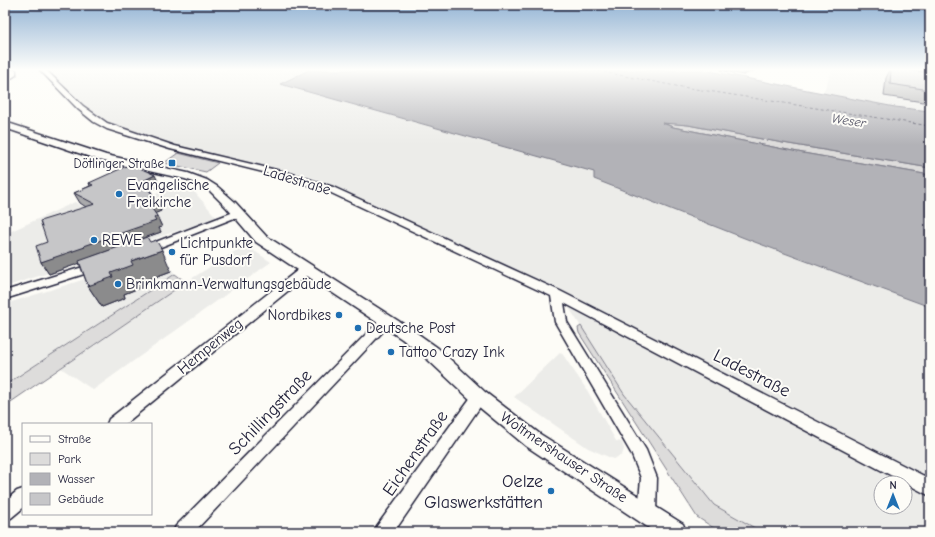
<svg xmlns="http://www.w3.org/2000/svg" width="935" height="537" font-family="'Comic Neue',sans-serif">
	<style>
		.built { fill: #ecece9; fill-rule: evenodd }
		.green { fill: #dddcdb; stroke: #807f8b }
		.water { fill: #b2b2b7; stroke: #787885 }
		.lines { fill: none; stroke-linecap: round; stroke-linejoin: round }
		.ferry { stroke: #545466; stroke-width: 1; stroke-dasharray: 3 2.5; stroke-linecap: butt }
		.minor-casing { stroke: #22223b; stroke-width: 3 }
		.tertiary-casing { stroke: #22223b; stroke-width: 3 }
		.minor { fill: #fdfcf7; fill-rule: evenodd }
		.tertiary { fill: #fdfcf7; fill-rule: evenodd }
		.wall { fill: #aaaaac; stroke: #22223b }
		.shaded-wall { fill: #8b8b8c; stroke: #22223b }
		.building { fill: #c6c6c8; stroke: #22223b }
		.poi-dot { fill: #1f6fb2; stroke: #fdfcf7; stroke-width: 1.5 }
		.labels { text-anchor: middle; stroke-width: 4; stroke-linejoin: round; paint-order: stroke }
		.far-water-label { font-size: 13px; font-style: italic; fill: #545466; stroke: #fdfcf7 }
		.far-poi-label { font-size: 13px; fill: #22223b; stroke: #fdfcf7; text-anchor: end }
		.street-label { font-size: 15px; fill: #22223b; stroke: #fdfcf7 }
		.poi-label { font-size: 15px; fill: #22223b; stroke: #fdfcf7; text-anchor: start }
		.near-street-label { font-size: 18px; fill: #22223b; stroke: #fdfcf7 }
		.near-poi-label { font-size: 18px; fill: #22223b; stroke: #fdfcf7; text-anchor: end }
	</style>
	<rect width="100%" height="100%" fill="#fdfcf7"/>
	<filter id="ink" filterUnits="userSpaceOnUse"><feTurbulence type="fractalNoise" baseFrequency=".025" numOctaves="2"/><feDisplacementMap in="SourceGraphic" scale="8" xChannelSelector="R" yChannelSelector="G"/><feConvolveMatrix kernelMatrix="1 2 1 2 8 2 1 2 1" color-interpolation-filters="sRGB"/></filter>
	<g filter="url(#ink)">
		<path class="built" d="M 41,70 L 309,70 L 280,84 L 594,172 L 594,179 L 752,241 L 930,307 L 930,532 L 762,532 L 714,505 L 624,394 L 566,303 L 358,203 L 303,181 L 168,148 L 101,125 ZM 881,483 L 905,483 L 905,507 L 881,507 Z
			M 832,70 L 908,70 L 930,77 L 930,110 L 895,107 L 823,93 Z
			M 177,181 L 191,188 L 217,218 L 5,287 L 5,234 L 75,202 L 98,215 L 150,197 Z
			M 245,245 L 271,262 L 93,390 L 61,368 L 186,282 Z
			M 160,252 L 175,274 L 5,385 L 5,304 L 76,282 Z
			M 561,352 L 587,390 L 616,441 L 622,442 L 624,449 L 622,455 L 613,459 L 588,448 L 514,397 Z"/>
		<path class="green" d="M 661,122 L 688,125 L 783,143 L 930,168 L 930,175 L 803,153 L 673,127 Z
			M 178,153 L 218,163 L 206,172 L 164,163 Z
			M 175,274 L 186,282 L 5,406 L 5,385 Z
			M 581,326 L 624,394 L 714,505 L 762,532 L 720,532 L 697,517 L 579,333 L 578,328 Z"/>
		<path class="water" d="M 309,70 L 704,70 L 895,107 L 930,111 L 930,168 L 783,143 L 688,125 L 662,123 L 673,127 L 803,153 L 930,175 L 930,307 L 752,241 L 594,179 L 594,172 L 280,84 Z"/>
		<g class="lines">
			<path class="ferry" d="M 593,70 L 676,86 L 930,126"/>
			<defs>
				<path id="minor" d="M 10,70 L 16,70 L 16,75 L 5,82 L 5,77 L 10,74 Z
					M 40,70 L 46,70 L 83,106 L 107,123 L 175,146 L 289,173 L 333,187 L 560,291 L 930,479 L 930,496 L 564,303 L 567,322 L 646,450 L 657,478 L 656,513 L 653,519 L 647,522 L 641,519 L 638,513 L 641,478 L 631,453 L 555,322 L 551,296 L 327,191 L 283,177 L 170,149 L 107,129 L 94,122 L 78,109 Z
					M 239,210 L 242,211 L 244,213 L 242,215 L 148,252 L 144,253 L 139,250 L 140,248 Z
					M 96,263 L 100,265 L 101,267 L 100,269 L 5,299 L 5,291 Z
					M 307,265 L 311,266 L 313,269 L 311,272 L 125,424 L 107,424 L 109,419 L 303,266 Z
					M 387,316 L 391,317 L 393,320 L 391,323 L 194,532 L 173,532 L 176,526 L 383,317 Z
					M 479,391 L 484,393 L 486,397 L 484,401 L 394,532 L 374,532 L 377,526 L 474,393 Z
					M 23,489 L 23,508 L 11,518 L 5,521 L 5,501 L 17,491 Z"/>
				<path id="tertiary" d="M 5,122 L 106,155 L 188,173 L 207,180 L 218,187 L 235,202 L 266,236 L 414,331 L 438,348 L 485,392 L 540,434 L 683,524 L 686,532 L 655,532 L 526,446 L 473,402 L 426,358 L 402,339 L 256,242 L 227,208 L 210,191 L 199,184 L 185,179 L 99,160 L 5,128 Z"/>
			</defs>
			<use href="#minor" class="minor-casing"/>
			<use href="#tertiary" class="tertiary-casing"/>
			<use href="#minor" class="minor"/>
			<use href="#tertiary" class="tertiary"/>
		</g>
		<path class="wall" d="M 721,70 L 755,70 L 743,75 Z
			M 890,70 L 908,70 L 916,71 L 915,70 L 930,70 L 930,103 L 884,96 L 886,78 Z
			M 89,183 L 160,186 L 150,190 L 156,200 L 161,211 L 155,213 L 162,227 L 159,228 L 161,232 L 143,238 L 150,242 L 171,271 L 142,282 L 144,286 L 124,294 L 125,298 L 102,307 L 88,286 L 79,263 L 49,274 L 41,262 L 47,242 L 86,207 L 80,203 L 74,193 L 90,186 Z"/>
		<path class="shaded-wall" d="M 745,70 L 755,70 L 743,75 Z
			M 155,175 L 160,186 L 148,191 L 143,181 Z
			M 156,200 L 161,211 L 154,214 L 148,203 Z
			M 157,216 L 162,227 L 159,228 L 161,232 L 91,257 L 92,259 L 49,274 L 41,262 Z
			M 162,250 L 171,271 L 142,282 L 144,286 L 124,294 L 125,298 L 102,307 L 88,286 L 131,261 Z"/>
		<path class="building" d="M 891,70 L 908,70 L 930,73 L 930,90 L 890,84 Z
			M 131,164 L 155,175 L 143,181 L 156,200 L 148,203 L 157,216 L 154,218 L 156,221 L 84,246 L 85,247 L 41,262 L 36,246 L 47,242 L 40,221 L 95,204 L 74,193 L 93,185 L 89,183 Z
			M 147,237 L 150,242 L 156,240 L 162,250 L 131,261 L 133,265 L 111,273 L 113,277 L 88,286 L 79,261 Z"/>
	</g>
	<linearGradient id="sky" x2="0" y2="1"><stop stop-color="#92b3d4"/><stop offset="0.48" stop-color="#fefefb"/><stop offset="1" stop-color="#fefefb" stop-opacity="0"/></linearGradient>
	<rect width="935" height="145" fill="url(#sky)"/>
	<g class="poi-dot">
		<rect x="168" y="159" width="8" height="8" rx="2"/>
		<circle cx="119" cy="194" r="4"/>
		<circle cx="94" cy="240" r="4"/>
		<circle cx="172" cy="252" r="4"/>
		<circle cx="118" cy="284" r="4"/>
		<circle cx="339" cy="315" r="4"/>
		<circle cx="358" cy="328" r="4"/>
		<circle cx="391" cy="352" r="4"/>
		<circle cx="551" cy="491" r="4"/>
	</g>
	<g class="labels">
		<g class="far-water-label">
			<text transform="translate(849 120) rotate(9)" y="5">Weser</text>
		</g>
		<g class="far-poi-label">
			<text x="164" y="168">Dötlinger Straße</text>
		</g>
		<g class="street-label">
			<text transform="translate(297 180) rotate(17)" y="5">Ladestraße</text>
			<text transform="translate(210 346) rotate(-39)" y="5">Hempenweg</text>
			<text transform="translate(564 457) rotate(34)" y="5">Woltmershauser Straße</text>
		</g>
		<g class="poi-label">
			<text x="127" y="190">Evangelische<tspan x="127" dy="17">Freikirche</tspan></text>
			<text x="102" y="245">REWE</text>
			<text x="180" y="248">Lichtpunkte<tspan x="180" dy="17">für Pusdorf</tspan></text>
			<text x="126" y="289">Brinkmann-Verwaltungsgebäude</text>
			<text x="331" y="320" text-anchor="end">Nordbikes</text>
			<text x="366" y="333">Deutsche Post</text>
			<text x="399" y="357">Tattoo Crazy Ink</text>
		</g>
		<g class="near-street-label">
			<text transform="translate(752 373) rotate(27)" y="6">Ladestraße</text>
			<text transform="translate(270 412) rotate(-46)" y="6">Schillingstraße</text>
			<text transform="translate(415 453) rotate(-55)" y="6">Eichenstraße</text>
		</g>
		<g class="near-poi-label">
			<text x="543" y="487">Oelze<tspan x="543" dy="21">Glaswerkstätten</tspan></text>
		</g>
	</g>
	<rect width="935" height="537" fill="none" stroke="#fdfcf7" stroke-width="20"/>
	<rect x="10" y="10" width="915" height="517" fill="none" stroke="#22223b" stroke-width="1.5" filter="url(#ink)"/>
	<rect x="22" y="423" width="130" height="92" fill="#fdfcf7" stroke="#a5a5ac"/>
	<rect x="30" y="436" width="20" height="6" fill="#fdfcf7" stroke="#a5a5ac"/>
	<text x="58" y="443" font-size="12" fill="#22223b">Straße</text>
	<rect x="30" y="453" width="20" height="12" fill="#dddcdb" stroke="#a5a5ac"/>
	<text x="58" y="463" font-size="12" fill="#22223b">Park</text>
	<rect x="30" y="473" width="20" height="12" fill="#b2b2b7" stroke="#a5a5ac"/>
	<text x="58" y="483" font-size="12" fill="#22223b">Wasser</text>
	<rect x="30" y="493" width="20" height="12" fill="#c6c6c8" stroke="#a5a5ac"/>
	<text x="58" y="503" font-size="12" fill="#22223b">Gebäude</text>
	<g transform="translate(893 495)"><circle r="19" fill="#fdfcf7" stroke="#a5a5ac"/>
	<path d="M0-3L7 15L0 10L-7 15Z" fill="#1f6fb2"/>
	<text y="-6" font-size="11" font-weight="bold" text-anchor="middle" fill="#22223b">N</text>
	</g>
</svg>
